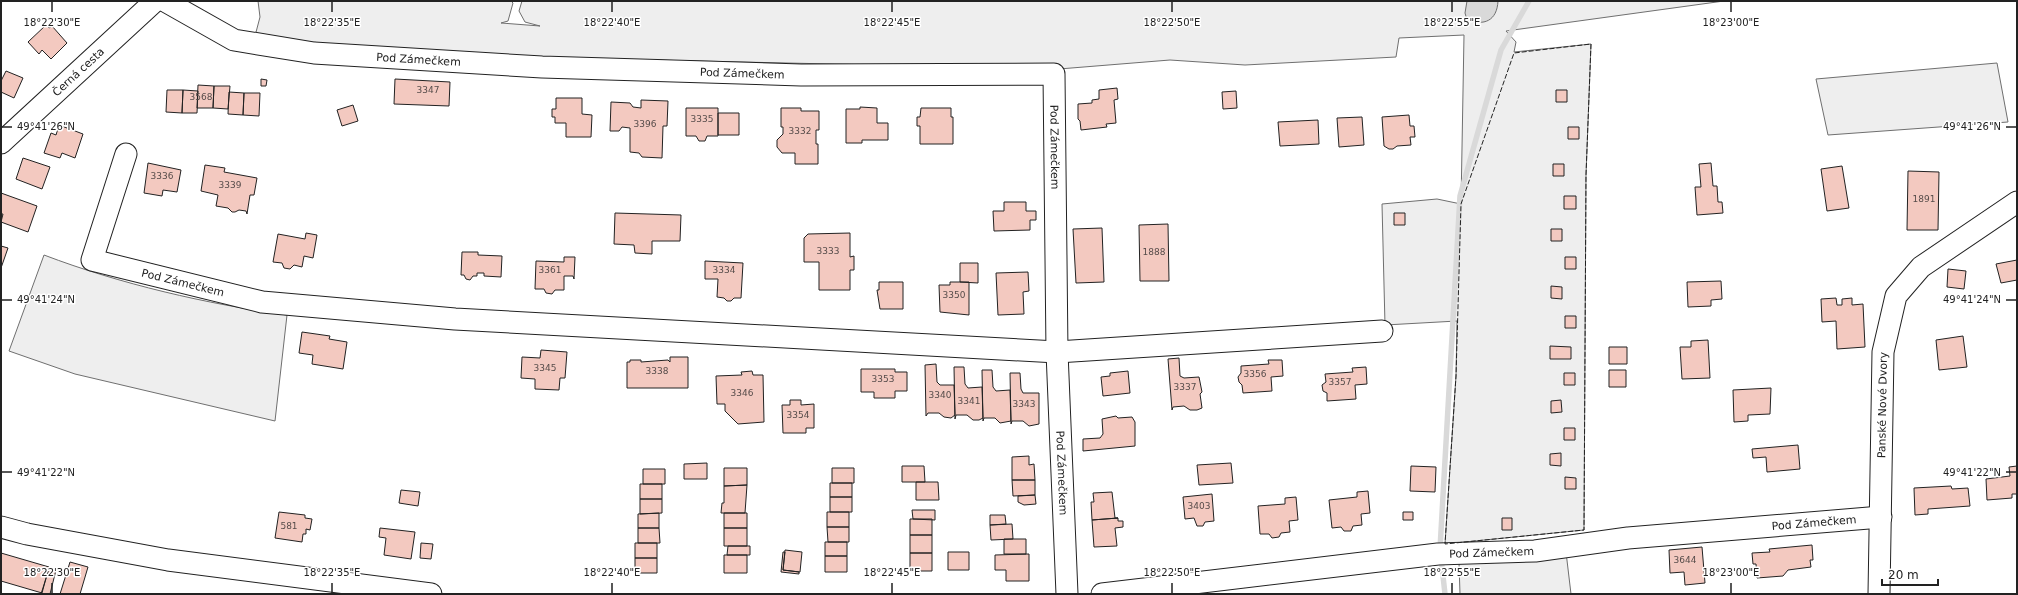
<svg xmlns="http://www.w3.org/2000/svg" width="2018" height="595" font-family="'DejaVu Sans',sans-serif">
	<style>
		.green { fill: #eee; stroke: #6f6f6f }
		.water { fill: #d9d9d9; stroke: #6f6f6f }
		.lines { fill: none; stroke-linecap: round; stroke-linejoin: round }
		.stream { stroke: #d9d9d9; stroke-width: 5.5 }
		.building { fill: #f3c9c0; stroke: #222 }
		.minor-casing { stroke: #222; stroke-width: 23 }
		.minor { stroke: #fff; stroke-width: 21 }
		.fence { stroke: #222; stroke-width: 1; stroke-dasharray: 5 2; stroke-linecap: butt }
		.ticks { fill: none; stroke: #222; stroke-width: 1.5 }
		.labels { text-anchor: middle; stroke-width: 3; stroke-linejoin: round; paint-order: stroke }
		.number-label { font-size: 9px; fill: #564c4a }
		.street-label { font-size: 11px; fill: #222; stroke: #fff }
		.ticks-label { font-size: 10px; text-anchor: middle; fill: #222; stroke: #fff; stroke-width: 3; stroke-linejoin: round; paint-order: stroke }
	</style>
	<rect width="100%" height="100%" fill="#fff"/>
	<path class="green" d="M 258,1 L 511,1 L 513,3 L 508,21 L 501,23 L 540,26 L 525,22 L 519,11 L 522,1 L 1724,1 L 1506,31 L 1516,42 L 1514,52 L 1591,44 L 1586,175 L 1584,530 L 1445,544 L 1456,376 L 1457,321 L 1385,325 L 1382,204 L 1437,199 L 1461,204 L 1464,35 L 1399,38 L 1396,57 L 1245,65 L 1170,60 L 1059,69 L 514,57 L 292,42 L 255,36 L 260,17 Z
		M 1997,63 L 2008,122 L 1828,135 L 1816,79 Z
		M 44,255 C 120,284 207,304 287,315 L 275,421 L 75,374 L 9,351 Z
		M 1566,552 L 1571,594 L 1460,594 L 1459,563 Z"/>
	<path class="water" d="M 1467,1 L 1498,1 C 1497,21 1484,26 1467,20 L 1465,13 Z"/>
	<g class="lines">
		<path class="stream" d="M 1440,549 L 1460,196 L 1501,50 L 1529,1
			M 1441,558 L 1445,594"/>
	</g>
	<path class="building" d="M 46,25 L 49,28 L 52,26 L 67,43 L 51,59 L 42,50 L 39,54 L 28,42 Z
		M 6,71 L 23,78 L 14,98 L 1,92 L 1,81 Z
		M 261,79 L 267,80 L 266,86 L 261,86 Z
		M 395,79 L 450,82 L 449,106 L 394,104 Z
		M 198,85 L 214,86 L 213,108 L 197,108 Z
		M 214,86 L 230,86 L 228,109 L 213,108 Z
		M 1117,88 L 1118,99 L 1114,100 L 1116,123 L 1106,124 L 1107,127 L 1081,130 L 1080,121 L 1078,119 L 1078,104 L 1092,103 L 1092,100 L 1099,99 L 1099,90 Z
		M 167,90 L 183,90 L 182,113 L 166,112 Z
		M 183,90 L 198,91 L 197,113 L 182,113 Z
		M 1556,90 L 1567,90 L 1567,102 L 1556,102 Z
		M 1236,91 L 1237,108 L 1223,109 L 1222,92 Z
		M 229,92 L 244,93 L 243,115 L 228,114 Z
		M 244,93 L 260,93 L 259,116 L 243,115 Z
		M 556,98 L 582,98 L 582,114 L 592,115 L 591,137 L 566,137 L 566,123 L 555,123 L 555,117 L 552,117 L 552,109 L 556,109 Z
		M 641,100 L 668,101 L 667,126 L 663,126 L 662,158 L 642,157 L 639,153 L 630,152 L 630,128 L 622,127 L 619,131 L 610,131 L 611,102 L 630,103 L 633,107 L 641,108 Z
		M 353,105 L 358,121 L 342,126 L 337,110 Z
		M 860,107 L 877,108 L 877,123 L 888,123 L 888,140 L 862,140 L 862,143 L 846,143 L 846,109 L 860,109 Z
		M 686,108 L 718,108 L 718,136 L 707,136 L 705,141 L 699,141 L 696,136 L 686,136 Z
		M 781,108 L 801,108 L 801,111 L 819,111 L 819,130 L 816,130 L 816,144 L 818,144 L 818,164 L 795,164 L 795,153 L 782,153 L 777,147 L 777,140 L 783,134 L 783,127 L 781,127 Z
		M 921,108 L 951,108 L 951,117 L 953,117 L 953,144 L 920,144 L 920,126 L 917,126 L 917,117 L 920,117 Z
		M 718,113 L 739,113 L 739,135 L 718,135 Z
		M 1409,115 L 1410,126 L 1414,126 L 1415,137 L 1410,137 L 1411,145 L 1397,146 L 1393,149 L 1389,149 L 1384,146 L 1382,117 Z
		M 1362,117 L 1364,145 L 1339,147 L 1337,118 Z
		M 1318,120 L 1319,144 L 1280,146 L 1278,122 Z
		M 59,125 L 83,134 L 75,158 L 62,153 L 60,158 L 44,153 L 51,133 L 56,135 Z
		M 1568,127 L 1579,127 L 1579,139 L 1568,139 Z
		M 23,158 L 50,167 L 42,189 L 16,179 Z
		M 148,163 L 181,170 L 177,192 L 163,190 L 162,196 L 144,193 Z
		M 1711,163 L 1713,186 L 1717,186 L 1718,202 L 1722,202 L 1723,213 L 1697,215 L 1695,187 L 1701,187 L 1699,164 Z
		M 1553,164 L 1564,164 L 1564,176 L 1553,176 Z
		M 205,165 L 225,168 L 224,172 L 257,178 L 254,195 L 250,195 L 247,214 L 246,211 L 239,210 L 235,212 L 232,212 L 228,208 L 216,206 L 218,195 L 201,191 Z
		M 1842,166 L 1849,208 L 1827,211 L 1821,169 Z
		M 1908,171 L 1939,172 L 1938,230 L 1907,230 Z
		M 1,193 L 37,206 L 28,232 L 1,222 L 3,214 L 1,214 Z
		M 1564,196 L 1576,196 L 1576,209 L 1564,209 Z
		M 1004,202 L 1026,202 L 1026,211 L 1036,211 L 1036,220 L 1030,220 L 1030,230 L 994,231 L 993,211 L 1004,211 Z
		M 615,213 L 681,215 L 680,241 L 652,241 L 652,254 L 635,253 L 634,245 L 614,244 Z
		M 1394,213 L 1405,213 L 1405,225 L 1394,225 Z
		M 1168,224 L 1169,281 L 1140,281 L 1139,225 Z
		M 1102,228 L 1104,282 L 1076,283 L 1073,229 Z
		M 1551,229 L 1562,229 L 1562,241 L 1551,241 Z
		M 306,233 L 317,235 L 313,258 L 304,256 L 302,267 L 294,265 L 290,269 L 284,268 L 282,263 L 273,262 L 278,234 L 305,239 Z
		M 850,233 L 850,257 L 854,256 L 854,270 L 850,270 L 850,290 L 819,290 L 819,262 L 804,262 L 804,238 L 808,234 Z
		M 1,246 L 8,248 L 1,268 Z
		M 462,252 L 478,252 L 478,255 L 502,256 L 501,277 L 484,276 L 484,273 L 477,273 L 477,276 L 473,276 L 470,280 L 466,279 L 464,275 L 461,275 Z
		M 564,257 L 575,257 L 574,279 L 573,276 L 564,276 L 564,290 L 555,290 L 552,294 L 546,293 L 544,289 L 535,289 L 536,261 L 564,262 Z
		M 1565,257 L 1576,257 L 1576,269 L 1565,269 Z
		M 2017,260 L 2017,280 L 2001,283 L 1996,264 Z
		M 705,261 L 743,263 L 741,298 L 734,298 L 731,301 L 727,301 L 724,298 L 717,297 L 718,279 L 705,279 Z
		M 960,263 L 978,263 L 978,283 L 960,282 Z
		M 1948,269 L 1966,271 L 1964,289 L 1947,287 Z
		M 1028,272 L 1029,291 L 1023,292 L 1024,314 L 998,315 L 996,273 Z
		M 1721,281 L 1722,299 L 1711,300 L 1711,306 L 1688,307 L 1687,282 Z
		M 879,282 L 903,282 L 903,309 L 880,309 L 877,290 L 879,290 Z
		M 950,282 L 969,282 L 969,315 L 940,312 L 939,285 L 950,285 Z
		M 1551,286 L 1562,287 L 1562,299 L 1551,298 Z
		M 1836,298 L 1837,305 L 1842,305 L 1842,299 L 1852,298 L 1852,305 L 1863,304 L 1865,347 L 1837,349 L 1836,321 L 1822,322 L 1821,299 Z
		M 1565,316 L 1576,316 L 1576,328 L 1565,328 Z
		M 302,332 L 330,336 L 329,339 L 347,342 L 343,369 L 312,364 L 313,355 L 299,353 Z
		M 1963,336 L 1967,367 L 1939,370 L 1936,340 Z
		M 1708,340 L 1710,378 L 1682,379 L 1680,347 L 1691,347 L 1691,341 Z
		M 1550,346 L 1571,347 L 1571,359 L 1550,359 Z
		M 1609,347 L 1627,347 L 1627,364 L 1609,364 Z
		M 541,350 L 567,352 L 565,378 L 560,378 L 559,390 L 535,389 L 535,379 L 521,378 L 522,357 L 540,358 Z
		M 670,357 L 688,357 L 688,388 L 627,388 L 627,362 L 630,362 L 630,360 L 641,360 L 641,362 L 668,360 L 670,362 Z
		M 1179,358 L 1180,376 L 1184,378 L 1199,377 L 1202,392 L 1200,394 L 1202,408 L 1197,410 L 1190,410 L 1184,406 L 1173,407 L 1172,410 L 1168,359 Z
		M 1268,360 L 1282,360 L 1283,376 L 1271,377 L 1272,391 L 1243,393 L 1242,385 L 1239,382 L 1238,377 L 1241,373 L 1241,366 L 1269,364 Z
		M 936,364 L 937,382 L 940,385 L 954,385 L 955,415 L 951,418 L 944,417 L 939,413 L 928,413 L 926,416 L 925,365 Z
		M 954,367 L 964,367 L 965,384 L 968,388 L 982,387 L 983,418 L 979,420 L 973,420 L 967,415 L 956,415 L 955,419 Z
		M 1366,367 L 1367,384 L 1355,385 L 1356,399 L 1327,401 L 1327,393 L 1323,391 L 1322,385 L 1326,382 L 1325,374 L 1353,372 L 1352,368 Z
		M 861,369 L 895,369 L 895,372 L 907,372 L 907,391 L 895,391 L 895,398 L 874,398 L 874,392 L 861,392 Z
		M 982,370 L 992,370 L 993,387 L 996,391 L 1010,390 L 1011,421 L 1000,423 L 995,418 L 984,418 L 983,421 Z
		M 1609,370 L 1626,370 L 1626,387 L 1609,387 Z
		M 752,371 L 753,375 L 763,375 L 764,422 L 738,424 L 725,411 L 725,404 L 717,404 L 716,376 L 742,375 L 741,372 Z
		M 1128,371 L 1130,393 L 1103,396 L 1101,377 L 1110,376 L 1110,373 Z
		M 1010,373 L 1020,373 L 1021,389 L 1023,393 L 1039,393 L 1039,424 L 1029,426 L 1023,421 L 1012,421 L 1011,424 Z
		M 1564,373 L 1575,373 L 1575,385 L 1564,385 Z
		M 1771,388 L 1770,414 L 1748,415 L 1748,421 L 1734,422 L 1733,390 Z
		M 790,400 L 801,400 L 801,405 L 814,404 L 814,428 L 806,428 L 806,433 L 783,433 L 782,405 L 790,405 Z
		M 1561,400 L 1562,412 L 1551,413 L 1551,401 Z
		M 1116,416 L 1118,418 L 1132,417 L 1135,422 L 1135,446 L 1083,451 L 1083,439 L 1100,438 L 1103,434 L 1102,419 Z
		M 1564,428 L 1575,428 L 1575,440 L 1564,440 Z
		M 1798,445 L 1800,469 L 1767,472 L 1766,457 L 1753,458 L 1752,449 Z
		M 1561,453 L 1561,466 L 1550,465 L 1550,454 Z
		M 1029,456 L 1029,465 L 1034,464 L 1035,480 L 1012,480 L 1012,457 Z
		M 707,463 L 707,479 L 684,479 L 684,464 Z
		M 1231,463 L 1233,483 L 1199,485 L 1197,465 Z
		M 902,466 L 924,466 L 925,482 L 902,482 Z
		M 1411,466 L 1436,467 L 1435,492 L 1410,491 Z
		M 2017,466 L 2017,494 L 2012,494 L 2012,498 L 1987,500 L 1986,479 L 2010,476 L 2009,467 Z
		M 724,468 L 747,468 L 747,485 L 724,486 Z
		M 832,468 L 854,468 L 854,483 L 832,483 Z
		M 643,469 L 665,469 L 665,484 L 643,484 Z
		M 1565,477 L 1576,478 L 1576,489 L 1565,489 Z
		M 1012,480 L 1035,480 L 1035,495 L 1013,496 Z
		M 916,482 L 938,482 L 939,500 L 916,500 Z
		M 830,483 L 852,483 L 852,497 L 830,497 Z
		M 640,484 L 662,484 L 662,499 L 640,499 Z
		M 747,485 L 745,513 L 721,513 L 722,503 L 724,503 L 724,486 Z
		M 1951,486 L 1952,489 L 1968,488 L 1970,506 L 1928,509 L 1928,514 L 1915,515 L 1914,488 Z
		M 401,490 L 420,492 L 418,506 L 399,503 Z
		M 1368,491 L 1370,513 L 1361,514 L 1362,525 L 1353,526 L 1351,531 L 1344,531 L 1341,527 L 1332,528 L 1329,500 L 1357,497 L 1357,492 Z
		M 1112,492 L 1115,518 L 1118,518 L 1092,520 L 1091,502 L 1094,502 L 1093,493 Z
		M 1212,494 L 1214,521 L 1205,522 L 1203,526 L 1197,526 L 1194,518 L 1185,519 L 1183,497 Z
		M 1035,495 L 1036,504 L 1024,505 L 1018,502 L 1018,496 Z
		M 830,497 L 852,497 L 852,512 L 830,512 Z
		M 1296,497 L 1298,520 L 1289,521 L 1290,532 L 1281,533 L 1279,537 L 1272,538 L 1269,534 L 1260,534 L 1258,506 L 1285,504 L 1285,498 Z
		M 640,499 L 662,499 L 662,513 L 640,514 Z
		M 912,510 L 935,510 L 935,520 L 913,519 Z
		M 279,512 L 305,515 L 305,518 L 312,519 L 310,530 L 306,529 L 306,534 L 303,534 L 302,542 L 275,538 Z
		M 827,512 L 849,512 L 849,527 L 827,527 Z
		M 1403,512 L 1413,512 L 1413,520 L 1403,520 Z
		M 659,513 L 659,528 L 638,528 L 638,514 Z
		M 724,513 L 747,513 L 747,528 L 724,528 Z
		M 990,515 L 1005,515 L 1006,524 L 990,525 Z
		M 1118,518 L 1118,521 L 1123,521 L 1123,527 L 1115,528 L 1117,546 L 1094,547 L 1092,520 Z
		M 1502,518 L 1512,518 L 1512,530 L 1502,530 Z
		M 910,519 L 932,519 L 932,535 L 910,535 Z
		M 1012,524 L 1013,539 L 991,540 L 990,525 Z
		M 827,527 L 849,527 L 849,542 L 828,542 Z
		M 380,528 L 415,532 L 411,559 L 384,555 L 386,538 L 379,537 Z
		M 638,528 L 659,528 L 660,543 L 638,543 Z
		M 724,528 L 747,528 L 747,546 L 724,546 Z
		M 910,535 L 932,535 L 932,553 L 910,553 Z
		M 1004,539 L 1026,539 L 1026,554 L 1004,554 Z
		M 825,542 L 847,542 L 847,556 L 825,556 Z
		M 421,543 L 433,544 L 431,559 L 420,558 Z
		M 635,543 L 657,543 L 657,558 L 635,558 Z
		M 1812,545 L 1813,560 L 1810,560 L 1811,567 L 1788,570 L 1783,576 L 1757,578 L 1756,564 L 1753,564 L 1752,553 L 1770,552 L 1769,549 Z
		M 728,546 L 750,546 L 750,555 L 727,555 Z
		M 1702,547 L 1705,583 L 1685,585 L 1684,572 L 1670,573 L 1669,550 Z
		M 785,550 L 802,552 L 800,572 L 783,570 Z
		M 783,552 L 785,552 L 783,570 L 799,572 L 799,574 L 781,572 Z
		M 948,552 L 969,552 L 969,570 L 948,570 Z
		M 1,553 L 49,567 L 42,593 L 1,581 Z
		M 910,553 L 932,553 L 932,571 L 910,571 Z
		M 1029,554 L 1029,581 L 1006,581 L 1006,570 L 995,570 L 995,555 Z
		M 724,555 L 747,555 L 747,573 L 724,573 Z
		M 825,556 L 847,556 L 847,572 L 825,572 Z
		M 635,558 L 657,558 L 657,573 L 635,573 Z
		M 70,562 L 88,567 L 80,594 L 60,594 Z
		M 49,569 L 56,570 L 50,594 L 41,594 Z"/>
	<g class="lines">
		<defs>
			<g id="minor">
				<path id="s1" d="M 165,1 L 234,40 L 314,53 L 542,67 L 801,75 L 1054,74 L 1057,352 L 1067,594"/>
				<path id="s2" d="M 1,143 L 155,1"/>
				<path id="s3" d="M 126,154 L 92,260 L 262,302 L 455,319 L 1057,352 L 1382,331"/>
				<path d="M 1,527 L 27,534 L 168,560 L 431,594"/>
				<path id="s4" d="M 1102,594 L 1438,554 L 1535,551 L 1628,538 L 1881,517"/>
				<path id="s5" d="M 1879,594 L 1883,352 L 1896,296 L 1921,267 L 2017,202"/>
			</g>
		</defs>
		<use href="#minor" class="minor-casing"/>
		<use href="#minor" class="minor"/>
		<path class="fence" d="M 1591,44 L 1586,175 L 1584,530 L 1445,544 L 1456,376 L 1461,204 L 1514,53 Z"/>
	</g>
	<path class="ticks" d="M 52,2 L 52,12M 332,2 L 332,12M 612,2 L 612,12M 892,2 L 892,12M 1172,2 L 1172,12M 1452,2 L 1452,12M 1731,2 L 1731,12M 2,127 L 12,127M 2006,127 L 2016,127M 2,300 L 12,300M 2006,300 L 2016,300M 2,472 L 12,472M 2006,472 L 2016,472M 52,583 L 52,593M 332,583 L 332,593M 612,583 L 612,593M 892,583 L 892,593M 1172,583 L 1172,593M 1452,583 L 1452,593M 1731,583 L 1731,593"/>
	<g class="labels">
		<g class="number-label">
			<text x="428" y="93">3347</text>
			<text x="201" y="100">3568</text>
			<text x="702" y="122">3335</text>
			<text x="645" y="127">3396</text>
			<text x="800" y="134">3332</text>
			<text x="162" y="179">3336</text>
			<text x="230" y="188">3339</text>
			<text x="1924" y="202">1891</text>
			<text x="828" y="254">3333</text>
			<text x="1154" y="255">1888</text>
			<text x="550" y="273">3361</text>
			<text x="724" y="273">3334</text>
			<text x="954" y="298">3350</text>
			<text x="545" y="371">3345</text>
			<text x="657" y="374">3338</text>
			<text x="1255" y="377">3356</text>
			<text x="883" y="382">3353</text>
			<text x="1340" y="385">3357</text>
			<text x="1185" y="390">3337</text>
			<text x="742" y="396">3346</text>
			<text x="940" y="398">3340</text>
			<text x="969" y="404">3341</text>
			<text x="1024" y="407">3343</text>
			<text x="798" y="418">3354</text>
			<text x="1199" y="509">3403</text>
			<text x="289" y="529">581</text>
			<text x="1685" y="563">3644</text>
		</g>
		<g class="street-label">
			<text dy="4" stroke="none"><textPath href="#s1" startOffset="265">Pod Zámečkem</textPath></text>
			<text dy="4" stroke="none"><textPath href="#s2" startOffset="105">Černá cesta</textPath></text>
			<text dy="4" stroke="none"><textPath href="#s1" startOffset="589">Pod Zámečkem</textPath></text>
			<text dy="4" stroke="none"><textPath href="#s1" startOffset="974">Pod Zámečkem</textPath></text>
			<text dy="4" stroke="none"><textPath href="#s3" startOffset="205">Pod Zámečkem</textPath></text>
			<text dy="4" stroke="none"><textPath href="#s5" startOffset="189">Panské Nové Dvory</textPath></text>
			<text dy="4" stroke="none"><textPath href="#s1" startOffset="1300">Pod Zámečkem</textPath></text>
			<text dy="4" stroke="none"><textPath href="#s4" startOffset="716">Pod Zámečkem</textPath></text>
			<text dy="4" stroke="none"><textPath href="#s4" startOffset="392">Pod Zámečkem</textPath></text>
		</g>
	</g>
	<g class="ticks-label">
		<text x="52" y="26">18°22'30"E</text>
		<text x="332" y="26">18°22'35"E</text>
		<text x="612" y="26">18°22'40"E</text>
		<text x="892" y="26">18°22'45"E</text>
		<text x="1172" y="26">18°22'50"E</text>
		<text x="1452" y="26">18°22'55"E</text>
		<text x="1731" y="26">18°23'00"E</text>
		<text x="46" y="130">49°41'26"N</text>
		<text x="1972" y="130">49°41'26"N</text>
		<text x="46" y="303">49°41'24"N</text>
		<text x="1972" y="303">49°41'24"N</text>
		<text x="46" y="476">49°41'22"N</text>
		<text x="1972" y="476">49°41'22"N</text>
		<text x="52" y="576">18°22'30"E</text>
		<text x="332" y="576">18°22'35"E</text>
		<text x="612" y="576">18°22'40"E</text>
		<text x="892" y="576">18°22'45"E</text>
		<text x="1172" y="576">18°22'50"E</text>
		<text x="1452" y="576">18°22'55"E</text>
		<text x="1731" y="576">18°23'00"E</text>
	</g>
	<rect width="2018" height="595" fill="none" stroke="#222222" stroke-width="4"/>
	<path d="M1882 579v6h56v-6" fill="none" stroke="#222222" stroke-width="2"/>
	<text x="1888" y="579" font-size="12" fill="#222222" stroke="#ffffff" stroke-width="3" paint-order="stroke">20 m</text>
</svg>
